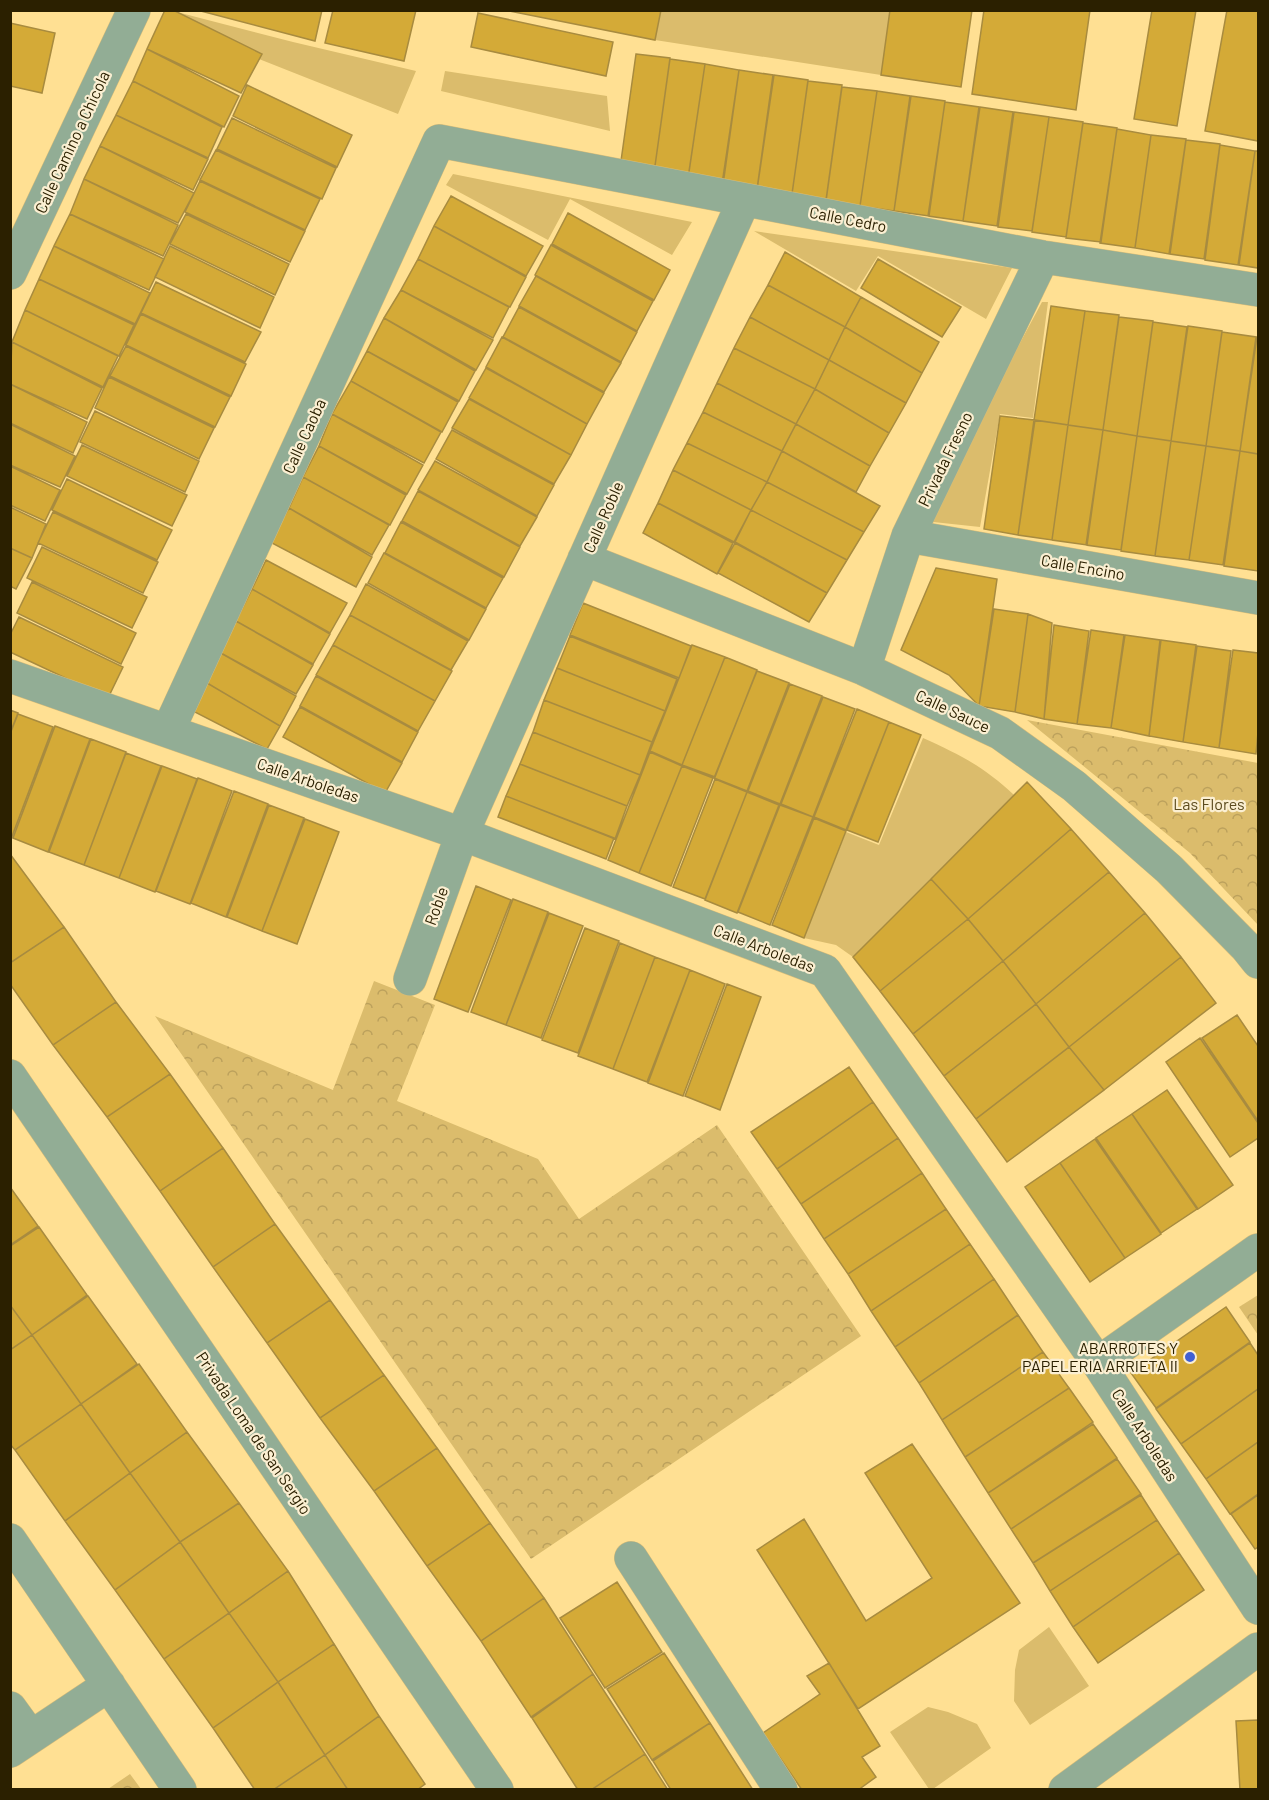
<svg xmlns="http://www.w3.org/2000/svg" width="1269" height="1800" font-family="Barlow,sans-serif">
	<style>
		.grass { fill: #dbbc6c }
		.forest { fill: url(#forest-crowns) }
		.building { fill: #d4aa37; stroke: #a88b3f; stroke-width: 1.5 }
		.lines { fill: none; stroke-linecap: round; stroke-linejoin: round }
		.minor-casing { stroke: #d9bd79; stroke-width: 34 }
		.tertiary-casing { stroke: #d9bd79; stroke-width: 34 }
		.minor { stroke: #92ad95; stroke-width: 33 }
		.tertiary { stroke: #92ad95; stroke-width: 33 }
		.poi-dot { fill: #4160d3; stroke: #fbefd2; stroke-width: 2 }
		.labels { text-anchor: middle; stroke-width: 4.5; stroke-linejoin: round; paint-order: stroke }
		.street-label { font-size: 16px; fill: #2b2000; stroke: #fbefd2 }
		.park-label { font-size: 16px; fill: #5c4b1e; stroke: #fbefd2 }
		.poi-label { font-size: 16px; fill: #2b2000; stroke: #fbefd2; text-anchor: end }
	</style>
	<defs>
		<pattern id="forest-crowns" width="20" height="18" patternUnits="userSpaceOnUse" patternTransform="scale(1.5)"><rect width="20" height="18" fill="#dbbc6c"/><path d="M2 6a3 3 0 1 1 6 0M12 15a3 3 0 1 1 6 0" fill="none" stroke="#bca15c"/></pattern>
	</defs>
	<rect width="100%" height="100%" fill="#ffe093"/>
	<path class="grass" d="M 173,11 L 293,42 L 416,71 L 398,114 L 259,59 Z
		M 661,11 L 890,11 L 881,75 L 655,40 Z
		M 445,71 L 607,96 L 610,131 L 441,91 Z
		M 453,174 L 692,222 L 672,255 L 570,199 L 548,240 L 446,185 Z
		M 754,231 L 1012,268 L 986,319 L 878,256 L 856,291 Z
		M 1042,302 L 1048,302 L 1033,418 L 1000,414 L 980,527 L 924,521 Z
		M 923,738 C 961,755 984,767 1014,795 L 853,957 L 836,945 L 804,938 L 846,832 L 879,845 Z
		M 1049,1627 L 1089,1686 L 1030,1725 L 1014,1701 L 1015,1670 L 1019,1650 Z
		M 928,1707 L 948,1712 L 977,1724 L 991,1748 L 933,1789 L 929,1789 L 890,1732 Z"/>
	<path class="forest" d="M 1027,720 L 1258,763 L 1258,925 L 1190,853 Z
		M 374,981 L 435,1005 L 397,1101 L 538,1159 L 579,1219 L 717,1125 L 861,1336 L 531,1559 L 155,1016 L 333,1090 Z
		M 1258,1295 L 1258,1335 L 1239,1307 Z
		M 130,1774 L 141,1789 L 108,1789 Z"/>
	<path class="building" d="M 165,10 L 173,10 L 262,54 L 241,93 L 147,49 Z
		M 197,10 L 322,10 L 315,41 Z
		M 333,10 L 416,10 L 404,61 L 325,43 Z
		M 504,10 L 661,10 L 655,40 Z
		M 890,10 L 972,10 L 961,87 L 881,75 Z
		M 984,10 L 1090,10 L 1076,110 L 972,94 Z
		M 1152,10 L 1196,10 L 1177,126 L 1134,119 Z
		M 1227,10 L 1258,10 L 1258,141 L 1205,131 Z
		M 478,13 L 613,42 L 606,76 L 471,47 Z
		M 10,23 L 55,33 L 42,93 L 10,86 Z
		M 147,49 L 239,96 L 224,127 L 133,81 Z
		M 636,54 L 670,58 L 654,173 L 620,168 Z
		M 670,59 L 705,64 L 688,178 L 654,173 Z
		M 705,64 L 739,70 L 722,184 L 688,179 Z
		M 739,70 L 773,75 L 757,189 L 723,185 Z
		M 774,75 L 808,80 L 792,194 L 757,190 Z
		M 133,81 L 222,127 L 208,158 L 116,115 Z
		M 808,81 L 842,85 L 826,200 L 792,194 Z
		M 247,85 L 352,135 L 337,167 L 233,116 Z
		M 842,87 L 877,91 L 860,206 L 826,201 Z
		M 877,91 L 910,96 L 894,211 L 860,206 Z
		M 911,96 L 945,101 L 929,216 L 894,211 Z
		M 945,102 L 979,107 L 963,221 L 928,216 Z
		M 980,107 L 1013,112 L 997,226 L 963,221 Z
		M 1014,112 L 1049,117 L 1032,231 L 998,227 Z
		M 116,115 L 208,159 L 193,190 L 100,146 Z
		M 1049,117 L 1083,122 L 1066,237 L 1032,232 Z
		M 232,118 L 336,168 L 322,199 L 217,149 Z
		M 1083,123 L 1117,128 L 1101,242 L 1066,238 Z
		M 1117,129 L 1151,135 L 1135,248 L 1100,243 Z
		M 1151,135 L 1186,139 L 1169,254 L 1135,248 Z
		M 1186,140 L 1220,144 L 1204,259 L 1170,254 Z
		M 1220,145 L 1255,151 L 1238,265 L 1205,260 Z
		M 100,146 L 194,193 L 178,223 L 84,179 Z
		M 216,150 L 320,199 L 305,230 L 200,180 Z
		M 1255,151 L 1258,151 L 1258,268 L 1239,265 Z
		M 84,179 L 178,225 L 163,256 L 70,214 Z
		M 200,181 L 305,231 L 290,262 L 185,212 Z
		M 451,196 L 543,246 L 526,276 L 434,226 Z
		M 568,213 L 670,270 L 654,300 L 552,244 Z
		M 70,214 L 164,259 L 149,290 L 54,246 Z
		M 186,214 L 289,264 L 275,295 L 170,244 Z
		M 434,226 L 526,277 L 510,307 L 418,259 Z
		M 551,245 L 653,301 L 637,331 L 535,275 Z
		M 54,246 L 150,293 L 135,324 L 39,279 Z
		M 170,246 L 274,297 L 260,328 L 155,277 Z
		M 785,252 L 861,297 L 845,327 L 768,285 Z
		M 418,259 L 509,307 L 493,338 L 401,290 Z
		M 878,259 L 961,307 L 942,337 L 861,288 Z
		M 536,276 L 637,332 L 621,362 L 519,306 Z
		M 39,279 L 134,325 L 119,356 L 25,310 Z
		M 156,282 L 261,332 L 245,362 L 141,313 Z
		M 768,285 L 845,327 L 829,360 L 750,317 Z
		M 401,290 L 493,340 L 476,370 L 384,318 Z
		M 861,297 L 939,342 L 922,373 L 845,327 Z
		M 1051,306 L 1085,311 L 1068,425 L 1034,420 Z
		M 519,307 L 621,363 L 604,392 L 503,337 Z
		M 25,310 L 118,356 L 103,387 L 12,342 Z
		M 1085,311 L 1119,315 L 1103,430 L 1068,425 Z
		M 141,314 L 246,364 L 231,396 L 126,345 Z
		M 750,317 L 829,360 L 815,389 L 734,348 Z
		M 1119,317 L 1153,321 L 1137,436 L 1103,430 Z
		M 384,318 L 475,371 L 459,401 L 367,351 Z
		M 1153,322 L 1187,327 L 1171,441 L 1137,436 Z
		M 1188,326 L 1222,331 L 1206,446 L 1171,441 Z
		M 845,327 L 922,373 L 906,403 L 829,360 Z
		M 1222,332 L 1256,337 L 1240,451 L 1206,446 Z
		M 502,337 L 604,393 L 587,424 L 486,367 Z
		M 1257,337 L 1258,337 L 1258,454 L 1240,451 Z
		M 12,342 L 102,388 L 87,419 L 10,384 Z
		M 126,346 L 230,397 L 215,427 L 110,376 Z
		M 734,348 L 815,389 L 796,424 L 717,383 Z
		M 367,351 L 458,402 L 442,432 L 351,381 Z
		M 829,360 L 906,403 L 889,433 L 815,389 Z
		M 486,368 L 587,424 L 571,455 L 469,398 Z
		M 109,377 L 214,428 L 199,459 L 95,408 Z
		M 351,381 L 441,432 L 424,463 L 332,414 Z
		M 717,383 L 796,424 L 782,451 L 703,412 Z
		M 10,384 L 87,422 L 73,453 L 10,423 Z
		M 815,389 L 889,433 L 870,466 L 796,424 Z
		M 469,399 L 571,455 L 554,484 L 452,428 Z
		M 95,411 L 199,461 L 185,492 L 80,442 Z
		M 703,412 L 782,451 L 767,482 L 687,443 Z
		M 332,414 L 423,465 L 407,494 L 319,446 Z
		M 1000,416 L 1034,420 L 1018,535 L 984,529 Z
		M 1035,420 L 1068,425 L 1052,540 L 1018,535 Z
		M 10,424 L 75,456 L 60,487 L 10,465 Z
		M 796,424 L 870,466 L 856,492 L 782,451 Z
		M 1068,425 L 1103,430 L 1087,545 L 1052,540 Z
		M 452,430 L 554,485 L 537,516 L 436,459 Z
		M 1103,430 L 1137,436 L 1121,550 L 1086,545 Z
		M 1137,436 L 1171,441 L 1155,556 L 1121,551 Z
		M 1171,441 L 1206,446 L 1189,560 L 1155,556 Z
		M 687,443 L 767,482 L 751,510 L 673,470 Z
		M 82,445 L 187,495 L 172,526 L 67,476 Z
		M 319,446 L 406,495 L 390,525 L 303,477 Z
		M 1206,446 L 1240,451 L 1223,565 L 1189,560 Z
		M 782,451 L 880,506 L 864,532 L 767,482 Z
		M 1240,451 L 1258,454 L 1258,571 L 1224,566 Z
		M 435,461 L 537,517 L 520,546 L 418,490 Z
		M 10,466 L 60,490 L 45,521 L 10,505 Z
		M 673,470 L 751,510 L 734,542 L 658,503 Z
		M 303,477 L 389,525 L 372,555 L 289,508 Z
		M 67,479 L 172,530 L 157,560 L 52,510 Z
		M 767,482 L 864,532 L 847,560 L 751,510 Z
		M 418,491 L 520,547 L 504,577 L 402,521 Z
		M 658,503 L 733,543 L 717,574 L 643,533 Z
		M 10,507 L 46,524 L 32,558 L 10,548 Z
		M 289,508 L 372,557 L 356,587 L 270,542 Z
		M 751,510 L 847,560 L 827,593 L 735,542 Z
		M 53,512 L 158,562 L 143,593 L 38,543 Z
		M 401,522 L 503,578 L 486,608 L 385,553 Z
		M 735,543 L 827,593 L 809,622 L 718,573 Z
		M 42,547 L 147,597 L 132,628 L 27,578 Z
		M 10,548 L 32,558 L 16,589 L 10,586 Z
		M 384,553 L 486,609 L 469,640 L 368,583 Z
		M 266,560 L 347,603 L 330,633 L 252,589 Z
		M 936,568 L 997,579 L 979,706 L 949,675 L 901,650 Z
		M 32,582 L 136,633 L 121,664 L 17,613 Z
		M 366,584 L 468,641 L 451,670 L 350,615 Z
		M 252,589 L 330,634 L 313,664 L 236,621 Z
		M 583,603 L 691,646 L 679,678 L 570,635 Z
		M 994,609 L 1028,614 L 1015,712 L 979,706 Z
		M 1028,614 L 1052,623 L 1044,719 L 1015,712 Z
		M 350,615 L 452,671 L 435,701 L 333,645 Z
		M 19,617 L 123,667 L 108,698 L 10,652 L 10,635 Z
		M 236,621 L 313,665 L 296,694 L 219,652 Z
		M 1054,625 L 1089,631 L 1077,724 L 1044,719 Z
		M 1091,630 L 1124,635 L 1111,728 L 1077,724 Z
		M 1125,635 L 1160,640 L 1149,736 L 1111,728 Z
		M 570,636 L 677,679 L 665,711 L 557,668 Z
		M 1161,640 L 1196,645 L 1183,742 L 1149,736 Z
		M 333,645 L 435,701 L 418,731 L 316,675 Z
		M 692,645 L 725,657 L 682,765 L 650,751 Z
		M 1197,646 L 1231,651 L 1219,748 L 1183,742 Z
		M 1233,650 L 1258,653 L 1258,732 L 1256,754 L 1219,748 Z
		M 219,652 L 296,696 L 280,726 L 202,680 Z
		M 725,657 L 757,670 L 715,777 L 682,765 Z
		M 557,668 L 665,711 L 652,742 L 544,700 Z
		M 757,671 L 789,683 L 747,791 L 714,778 Z
		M 316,676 L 418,732 L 402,762 L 300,706 Z
		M 202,680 L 280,726 L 267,749 L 189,709 Z
		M 790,684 L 822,696 L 780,804 L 748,791 Z
		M 823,697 L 855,709 L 813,817 L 781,804 Z
		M 544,700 L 652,742 L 640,775 L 533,732 Z
		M 300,707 L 402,763 L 385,793 L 283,737 Z
		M 857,709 L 889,722 L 846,830 L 814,817 Z
		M 10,710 L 18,713 L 10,733 Z
		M 18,714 L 53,727 L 11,839 L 10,734 Z
		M 889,722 L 921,735 L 878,842 L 847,830 Z
		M 55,726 L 90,739 L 48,852 L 13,838 Z
		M 533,732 L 640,775 L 627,806 L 520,764 Z
		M 91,739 L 126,752 L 84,865 L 49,852 Z
		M 650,752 L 682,766 L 639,873 L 608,860 Z
		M 126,753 L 161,766 L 119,878 L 84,865 Z
		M 520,764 L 627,806 L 615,839 L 506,796 Z
		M 162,766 L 197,779 L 155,892 L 119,878 Z
		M 682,766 L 713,778 L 671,886 L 639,873 Z
		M 198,778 L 232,791 L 190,904 L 156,891 Z
		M 715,779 L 747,792 L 705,899 L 673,887 Z
		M 1027,782 L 1071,829 L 968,919 L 931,879 Z
		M 234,791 L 268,804 L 226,917 L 191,903 Z
		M 747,792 L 779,805 L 737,913 L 705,900 Z
		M 506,796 L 614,838 L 606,859 L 498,817 Z
		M 269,805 L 304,818 L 262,931 L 227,917 Z
		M 780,805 L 813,817 L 770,925 L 738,912 Z
		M 814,818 L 846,831 L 804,938 L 772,925 Z
		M 305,819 L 339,832 L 297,944 L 262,931 Z
		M 1071,829 L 1109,872 L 1003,961 L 968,919 Z
		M 10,854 L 64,927 L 10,963 Z
		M 1109,872 L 1145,913 L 1036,1004 L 1003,961 Z
		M 931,879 L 968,919 L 880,991 L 853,957 Z
		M 476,886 L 511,900 L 468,1012 L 434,999 Z
		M 513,899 L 548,912 L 506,1025 L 471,1012 Z
		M 549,913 L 583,926 L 541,1038 L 506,1025 Z
		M 1145,913 L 1181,957 L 1069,1047 L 1036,1004 Z
		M 968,919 L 1003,961 L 913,1034 L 880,991 Z
		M 64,927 L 116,1002 L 53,1045 L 10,984 L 10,963 Z
		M 585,928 L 619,941 L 578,1053 L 542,1040 Z
		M 620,943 L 655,957 L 613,1069 L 578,1056 Z
		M 655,957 L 690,970 L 647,1082 L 613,1069 Z
		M 1181,957 L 1216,1003 L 1104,1090 L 1069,1047 Z
		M 1003,961 L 1036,1004 L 944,1076 L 913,1034 Z
		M 690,970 L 725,984 L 683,1096 L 648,1083 Z
		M 727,984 L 761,997 L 720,1110 L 685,1096 Z
		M 116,1002 L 170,1074 L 107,1117 L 53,1045 Z
		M 1036,1004 L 1069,1047 L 976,1119 L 944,1076 Z
		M 1237,1015 L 1258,1046 L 1258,1121 L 1202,1038 Z
		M 1200,1038 L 1258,1123 L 1258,1138 L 1230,1157 L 1166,1062 Z
		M 1069,1047 L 1104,1090 L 1007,1162 L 976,1119 Z
		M 849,1067 L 873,1102 L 777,1169 L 751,1132 Z
		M 170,1074 L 223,1148 L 160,1191 L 107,1117 Z
		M 1167,1090 L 1233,1185 L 1198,1209 L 1132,1114 Z
		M 873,1102 L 898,1138 L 801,1204 L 777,1169 Z
		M 1132,1114 L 1197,1209 L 1161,1233 L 1096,1138 Z
		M 898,1138 L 922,1173 L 824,1239 L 801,1204 Z
		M 1095,1139 L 1161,1234 L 1125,1258 L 1060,1163 Z
		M 223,1148 L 275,1224 L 213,1267 L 160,1191 Z
		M 1060,1163 L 1125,1258 L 1090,1282 L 1025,1187 Z
		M 922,1173 L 946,1209 L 848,1274 L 824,1239 Z
		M 10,1187 L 38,1226 L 10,1245 Z
		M 946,1209 L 970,1244 L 871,1311 L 848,1274 Z
		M 275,1224 L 330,1300 L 267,1343 L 213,1267 Z
		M 39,1227 L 87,1295 L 32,1335 L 10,1305 L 10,1246 Z
		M 970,1244 L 994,1279 L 895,1347 L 871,1311 Z
		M 994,1279 L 1018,1315 L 919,1383 L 895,1347 Z
		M 88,1296 L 137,1364 L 81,1404 L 32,1335 Z
		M 330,1300 L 384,1375 L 320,1418 L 267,1343 Z
		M 10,1305 L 32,1335 L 10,1350 Z
		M 1226,1307 L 1250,1342 L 1156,1408 L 1131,1373 Z
		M 1018,1315 L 1043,1352 L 942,1420 L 919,1383 Z
		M 32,1335 L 81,1404 L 15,1450 L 10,1444 L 10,1350 Z
		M 1250,1343 L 1258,1355 L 1258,1389 L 1181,1444 L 1156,1409 Z
		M 1043,1352 L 1069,1388 L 965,1457 L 942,1420 Z
		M 139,1364 L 187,1432 L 130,1473 L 81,1404 Z
		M 384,1375 L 437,1448 L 374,1491 L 320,1418 Z
		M 1069,1388 L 1093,1422 L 988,1493 L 965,1457 Z
		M 1258,1389 L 1258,1442 L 1206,1479 L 1181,1444 Z
		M 81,1404 L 130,1473 L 65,1521 L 15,1450 Z
		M 1093,1424 L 1117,1458 L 1011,1529 L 988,1493 Z
		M 187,1432 L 239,1503 L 180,1542 L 130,1473 Z
		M 1258,1442 L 1258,1494 L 1230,1514 L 1206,1479 Z
		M 912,1444 L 1020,1603 L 858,1709 L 757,1550 L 804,1519 L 866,1621 L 932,1578 L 865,1473 Z
		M 437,1448 L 490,1523 L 427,1566 L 374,1491 Z
		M 1117,1459 L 1141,1494 L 1033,1563 L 1011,1529 Z
		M 130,1473 L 180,1542 L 115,1590 L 65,1521 Z
		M 1141,1495 L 1157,1520 L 1050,1591 L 1033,1563 Z
		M 1258,1495 L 1258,1547 L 1255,1549 L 1231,1514 Z
		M 239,1503 L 288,1571 L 229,1613 L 180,1542 Z
		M 1157,1520 L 1179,1553 L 1073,1627 L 1050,1591 Z
		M 490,1523 L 544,1598 L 481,1641 L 427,1566 Z
		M 180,1542 L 229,1613 L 164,1659 L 115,1590 Z
		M 1179,1553 L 1204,1590 L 1098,1663 L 1073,1627 Z
		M 288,1571 L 334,1644 L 278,1682 L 229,1613 Z
		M 617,1582 L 662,1652 L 605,1688 L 560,1618 Z
		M 544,1598 L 593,1674 L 531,1717 L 481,1641 Z
		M 229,1613 L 278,1682 L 213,1728 L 164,1659 Z
		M 334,1644 L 379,1716 L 325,1755 L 278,1682 Z
		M 664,1653 L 710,1723 L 652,1760 L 607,1689 Z
		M 829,1663 L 880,1746 L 862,1757 L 876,1777 L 858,1790 L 802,1790 L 763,1733 L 820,1694 L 807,1676 Z
		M 593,1674 L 645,1754 L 591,1790 L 578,1790 L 532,1718 Z
		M 278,1682 L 325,1755 L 273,1790 L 255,1790 L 213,1728 Z
		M 379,1716 L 425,1784 L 417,1790 L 348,1790 L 325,1755 Z
		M 1258,1720 L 1258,1790 L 1240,1790 L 1236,1721 Z
		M 710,1723 L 753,1790 L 671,1790 L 653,1761 Z
		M 645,1754 L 668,1790 L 591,1790 Z
		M 325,1755 L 348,1790 L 273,1790 Z"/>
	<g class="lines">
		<defs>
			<path id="minor" d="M 908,536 L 1258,598
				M 584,559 L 864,669 L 1000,733 L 1074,786 L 1169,869 L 1246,947 L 1258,962
				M 864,669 L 908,536 L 1043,257
				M 10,676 L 462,834 L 825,971 L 1098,1363 L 1258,1608
				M 168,731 L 439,141 L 1043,257 L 1258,290
				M 410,979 L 462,834 L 744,200
				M 10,1076 L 497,1790
				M 1098,1363 L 1258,1250
				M 10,1540 L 180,1790
				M 631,1558 L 781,1790
				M 10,1708 L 31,1737
				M 10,1751 L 109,1685"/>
			<path id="tertiary" d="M 10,273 L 134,10
				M 1065,1790 L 1258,1649"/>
		</defs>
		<use href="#minor" class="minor-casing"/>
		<use href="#tertiary" class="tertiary-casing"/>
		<use href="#minor" class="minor"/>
		<use href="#tertiary" class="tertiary"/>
	</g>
	<circle class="poi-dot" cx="1190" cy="1357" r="6"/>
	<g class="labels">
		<g class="street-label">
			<text transform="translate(72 142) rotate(-65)" y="6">Calle Camino a Chicola</text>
			<text transform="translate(848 219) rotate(11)" y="6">Calle Cedro</text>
			<text transform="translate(304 436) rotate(-65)" y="6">Calle Caoba</text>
			<text transform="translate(945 459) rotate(-64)" y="6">Privada Fresno</text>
			<text transform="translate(603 517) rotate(-66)" y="6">Calle Roble</text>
			<text transform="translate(1083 567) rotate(10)" y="6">Calle Encino</text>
			<text transform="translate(953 711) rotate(25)" y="6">Calle Sauce</text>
			<text transform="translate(308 780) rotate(19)" y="6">Calle Arboledas</text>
			<text transform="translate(436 906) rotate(-70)" y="6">Roble</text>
			<text transform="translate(764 948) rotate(21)" y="6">Calle Arboledas</text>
			<text transform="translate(254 1433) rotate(56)" y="6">Privada Loma de San Sergio</text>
			<text transform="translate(1145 1435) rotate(57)" y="6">Calle Arboledas</text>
		</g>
		<g class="park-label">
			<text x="1209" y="810">Las Flores</text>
		</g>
		<g class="poi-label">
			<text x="1178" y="1354">ABARROTES Y<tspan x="1178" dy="18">PAPELERIA ARRIETA II</tspan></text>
		</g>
	</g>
	<rect width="1269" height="1800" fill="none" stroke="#2b2000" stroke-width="24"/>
</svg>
